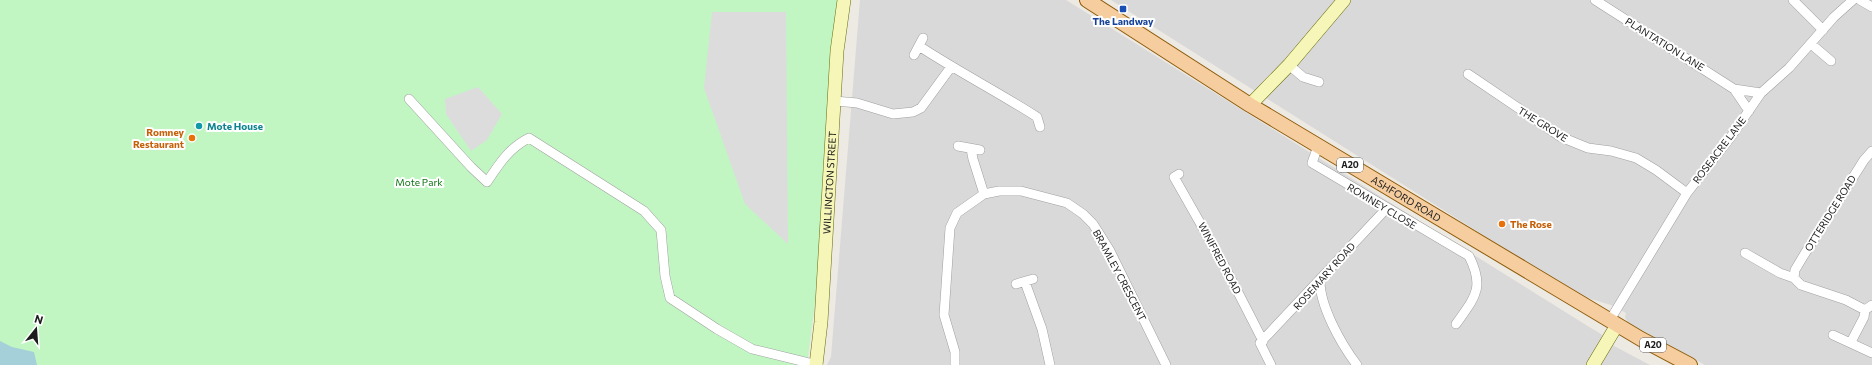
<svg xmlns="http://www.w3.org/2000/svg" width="1872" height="365" font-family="Commissioner,sans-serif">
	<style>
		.residential { fill: #dad9d9 }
		.park { fill: #c1f6c3 }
		.parking { fill: #dcdcdc }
		.water { fill: #a5cfd9 }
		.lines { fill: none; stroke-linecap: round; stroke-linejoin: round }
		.street-casing { stroke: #a0a0a0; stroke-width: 10 }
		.secondary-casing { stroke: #666c0a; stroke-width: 14 }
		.primary-casing { stroke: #8d5b08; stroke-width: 16 }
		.street { stroke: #fff; stroke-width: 9 }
		.secondary { stroke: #f5f6b8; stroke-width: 13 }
		.primary { stroke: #f6cd9e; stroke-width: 14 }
		.transit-dot { fill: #1a4fb4; stroke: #fff; stroke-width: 1.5 }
		.culture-dot { fill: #0f9aa8; stroke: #fff; stroke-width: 1.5 }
		.food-dot { fill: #e8710a; stroke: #fff; stroke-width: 1.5 }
		.labels { text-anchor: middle; stroke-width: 4; stroke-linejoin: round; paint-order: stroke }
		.shield { fill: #fff; stroke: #606060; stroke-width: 1 }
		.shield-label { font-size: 9px; font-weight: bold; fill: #1c1c1c }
		.transit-label { font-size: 10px; font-weight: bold; fill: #164399; stroke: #fff }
		.street-label { font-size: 10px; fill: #1c1c1c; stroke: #fff }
		.culture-label { font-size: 10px; font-weight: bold; fill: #0d838f; stroke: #fff; text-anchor: start }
		.food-label { font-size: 10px; font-weight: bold; fill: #c56008; stroke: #fff; text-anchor: end }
		.park-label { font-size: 10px; fill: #117415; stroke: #fff }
	</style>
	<rect width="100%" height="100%" fill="#ede9e3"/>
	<path class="residential" d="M 860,0 L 1066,0 L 1586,325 L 1601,334 L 1614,346 L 1650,365 L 827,365 L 831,357 Z
		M 1111,0 L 1872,0 L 1872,365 L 1705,365 L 1628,323 L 1625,317 L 1626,313 L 1611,305 L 1578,295 Z"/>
	<path class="park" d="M 0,0 L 838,0 L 815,303 L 807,365 L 0,365 Z"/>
	<path class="parking" d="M 712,12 L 786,12 L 788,244 L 745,204 L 704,88 Z
		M 478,87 L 502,114 L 487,140 L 471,151 L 446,114 L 445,99 Z"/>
	<path class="water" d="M 0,341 L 12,347 L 34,352 L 37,365 L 0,365 Z"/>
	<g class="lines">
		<defs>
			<path id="street" d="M 1595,0 L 1734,89 L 1761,93
				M 1793,0 L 1823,30
				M 1860,0 L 1872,7
				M 1811,44 L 1831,61
				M 919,46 C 957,71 998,92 1037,117 L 1040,127
				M 914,55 L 923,38
				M 1289,65 L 1303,77 L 1319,82
				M 1468,74 L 1561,137 L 1588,148 L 1611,151 L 1636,158 L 1656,170 L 1687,193
				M 1734,89 L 1749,111
				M 409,99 L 471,167 L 487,182 C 499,164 509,148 529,138 L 644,211 L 652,220 L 661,230 L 665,276 L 670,298 L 717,329 L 752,349 L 818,365
				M 835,101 L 857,103 L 893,114 L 913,112 L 921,108 L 951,67
				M 958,146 L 980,150
				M 1318,146 L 1312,163 L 1469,256 C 1485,288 1475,297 1456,324
				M 971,149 L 973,159 L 984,194
				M 1179,174 L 1174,177 L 1224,265 L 1263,341
				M 1745,253 L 1780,273 L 1794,278 L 1801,285 L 1846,300 L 1865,310
				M 1794,278 L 1795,270 L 1804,255 L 1864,160 L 1872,151
				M 1320,279 C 1319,305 1341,344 1357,365
				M 1025,282 L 1042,329 L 1050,365
				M 1016,284 L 1033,279
				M 1610,320 L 1687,193 L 1730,138 L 1761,93 L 1789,68 L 1834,17 L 1853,0
				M 1833,335 L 1872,353
				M 1851,342 L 1864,317 L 1865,310 L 1872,305
				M 955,365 L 955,352 L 944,315 L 950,228 L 957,213 L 984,194 L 999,191 L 1021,191 L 1067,203 L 1083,214 L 1093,224 L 1110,251 L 1166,365
				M 1271,365 L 1260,343 L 1387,208"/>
			<g id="secondary">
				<path d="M 1250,105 L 1289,65 L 1344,0"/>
				<path id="s1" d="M 816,365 L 821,322 L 837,51 L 844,0"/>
				<path d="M 1593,365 L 1617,325"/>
			</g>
			<g id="primary">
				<path id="s2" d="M 1087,0 L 1250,105 L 1641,339 L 1690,365"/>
			</g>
		</defs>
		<use href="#street" class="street-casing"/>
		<use href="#secondary" class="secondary-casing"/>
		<use href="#primary" class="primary-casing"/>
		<use href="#street" class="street"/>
		<use href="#secondary" class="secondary"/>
		<use href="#primary" class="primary"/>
	</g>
	<rect class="transit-dot" x="1119" y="5" width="8" height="8" rx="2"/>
	<circle class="culture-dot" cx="199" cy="126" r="4"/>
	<g class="food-dot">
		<circle cx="192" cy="138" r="4"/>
		<circle cx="1502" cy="224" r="4"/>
	</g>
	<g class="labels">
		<g class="shield">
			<rect x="1337" y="158" width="26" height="14" rx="3"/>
			<rect x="1640" y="338" width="26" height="14" rx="3"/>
		</g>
		<g class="shield-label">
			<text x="1350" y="168">A20</text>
			<text x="1653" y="348">A20</text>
		</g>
		<g class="transit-label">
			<text x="1123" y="25">The Landway</text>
		</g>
		<g class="street-label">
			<text transform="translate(1665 44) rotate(32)" y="4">PLANTATION LANE</text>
			<text transform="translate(1543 124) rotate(32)" y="4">THE GROVE</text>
			<text transform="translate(1719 150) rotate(-53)" y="4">ROSEACRE LANE</text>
			<text dy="4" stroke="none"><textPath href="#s1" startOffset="183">WILLINGTON STREET</textPath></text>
			<text dy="4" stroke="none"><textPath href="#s2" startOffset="376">ASHFORD ROAD</textPath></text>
			<text transform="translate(1382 206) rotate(31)" y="4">ROMNEY CLOSE</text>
			<text transform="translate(1830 213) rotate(-58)" y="4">OTTERIDGE ROAD</text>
			<text transform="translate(1220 258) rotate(62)" y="4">WINIFRED ROAD</text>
			<text transform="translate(1120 275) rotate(62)" y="4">BRAMLEY CRESCENT</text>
			<text transform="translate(1324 276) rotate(-48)" y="4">ROSEMARY ROAD</text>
		</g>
		<g class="culture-label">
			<text x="207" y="130">Mote House</text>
		</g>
		<g class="food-label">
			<text x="184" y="136">Romney<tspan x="184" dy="12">Restaurant</tspan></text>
			<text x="1510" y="228" text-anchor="start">The Rose</text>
		</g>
		<g class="park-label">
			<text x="419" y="186">Mote Park</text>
		</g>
	</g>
	<g transform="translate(36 329) rotate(17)" stroke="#ffffff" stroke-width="3" paint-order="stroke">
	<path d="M0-3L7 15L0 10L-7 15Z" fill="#1c1c1c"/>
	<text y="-6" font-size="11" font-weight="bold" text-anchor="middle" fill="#1c1c1c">N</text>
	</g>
</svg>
